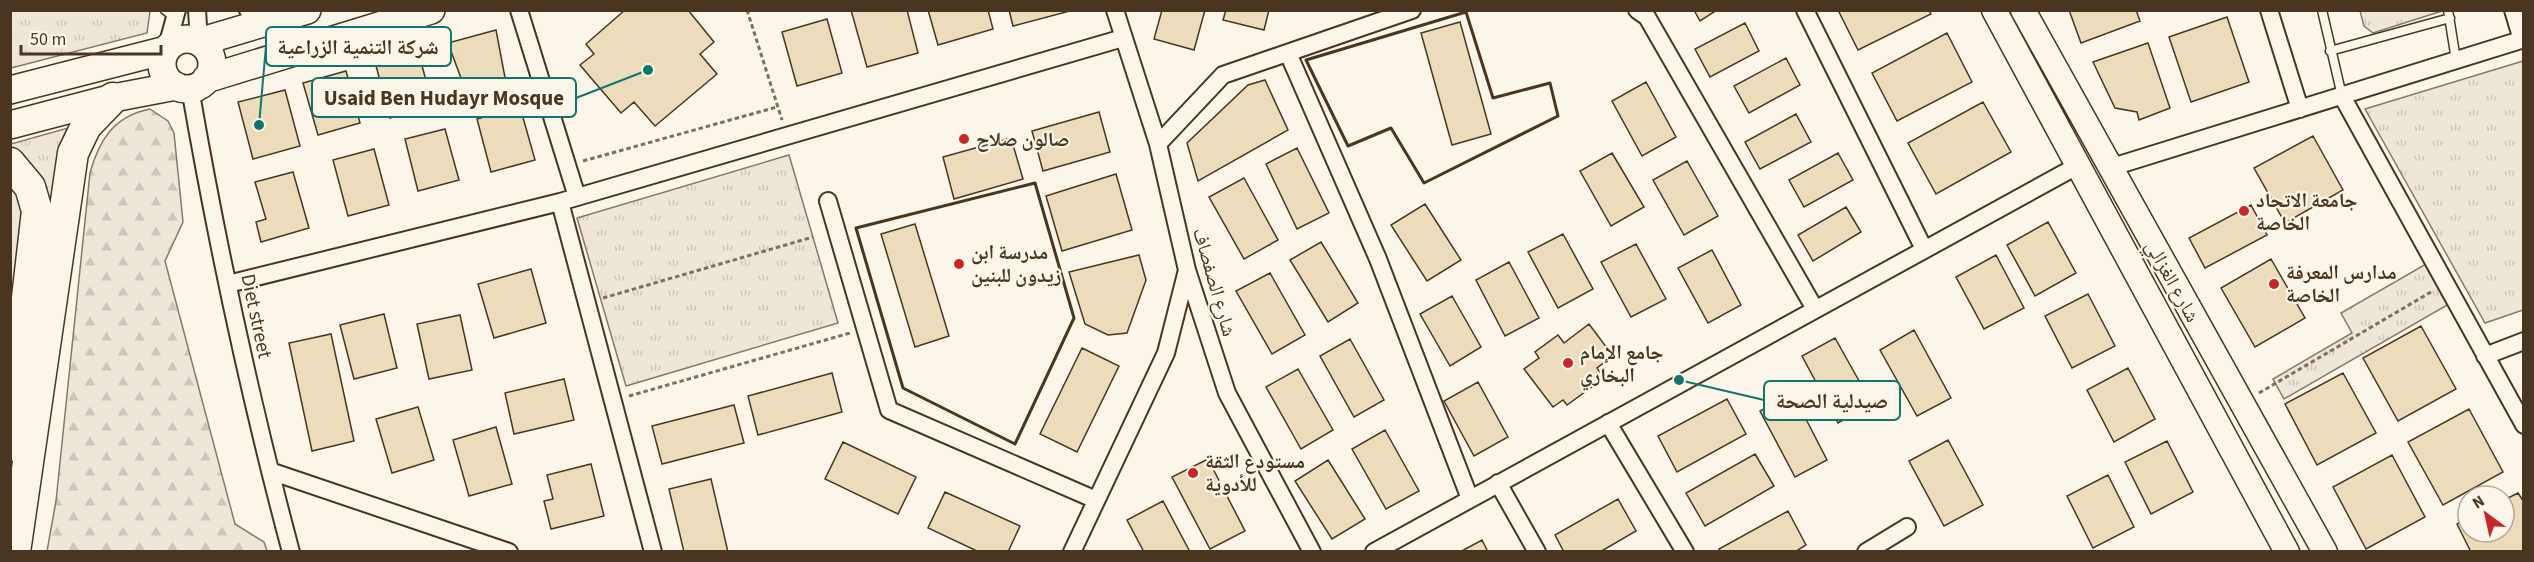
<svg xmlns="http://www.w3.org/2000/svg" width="2534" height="562" font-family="'Source Sans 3','Noto Naskh Arabic',sans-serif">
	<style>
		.grass { fill: url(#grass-tufts); stroke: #887966; stroke-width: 1.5 }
		.forest { fill: url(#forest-firs); stroke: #887966; stroke-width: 1.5 }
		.building { fill: #ecdcbc; stroke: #4a3520; stroke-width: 1.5 }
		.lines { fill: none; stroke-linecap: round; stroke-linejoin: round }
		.lane-casing { stroke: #4a3520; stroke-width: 11 }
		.street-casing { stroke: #4a3520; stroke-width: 20 }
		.secondary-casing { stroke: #4a3520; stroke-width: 27 }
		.primary-casing { stroke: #4a3520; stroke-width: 30 }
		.highway-casing { stroke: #4a3520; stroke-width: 33 }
		.path { stroke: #7f6f5c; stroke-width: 3; stroke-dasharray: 4.5 3; stroke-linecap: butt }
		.lane { stroke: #fbf6e9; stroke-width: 8 }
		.street { stroke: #fbf6e9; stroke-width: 16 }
		.secondary { stroke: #fbf6e9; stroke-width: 24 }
		.primary { stroke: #fbf6e9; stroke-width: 27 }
		.highway { stroke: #fbf6e9; stroke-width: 30 }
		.wall { stroke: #4a3520; stroke-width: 3 }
		.poi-dot { fill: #c62828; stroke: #fbf6e9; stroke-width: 2 }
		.labels { text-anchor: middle; stroke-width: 4.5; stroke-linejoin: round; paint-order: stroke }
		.poi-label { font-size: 20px; font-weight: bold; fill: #4a3520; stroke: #fbf6e9; text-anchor: start }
		.street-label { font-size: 20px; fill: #4a3520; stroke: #fbf6e9 }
		.leader { fill: none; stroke: #0f766e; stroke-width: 2 }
		.callout-dot { fill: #0f766e; stroke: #fbf6e9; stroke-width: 2 }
		.callout { fill: #fbf6e9; stroke: #0f766e; stroke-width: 2 }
		.callout-label { font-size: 21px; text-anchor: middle; font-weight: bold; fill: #4a3520 }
	</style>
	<defs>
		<pattern id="grass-tufts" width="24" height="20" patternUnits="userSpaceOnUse" patternTransform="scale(1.5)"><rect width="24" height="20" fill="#ede6d9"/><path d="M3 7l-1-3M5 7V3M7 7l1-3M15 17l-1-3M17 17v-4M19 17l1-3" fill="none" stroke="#cdc6ba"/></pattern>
		<pattern id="forest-firs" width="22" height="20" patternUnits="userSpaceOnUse" patternTransform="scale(1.5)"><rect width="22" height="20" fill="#ede6d9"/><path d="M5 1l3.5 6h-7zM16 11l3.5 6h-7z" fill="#cdc6ba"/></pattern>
	</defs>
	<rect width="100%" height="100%" fill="#fbf6e9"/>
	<path class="grass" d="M 11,10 L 150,10 L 150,11 L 147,33 L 11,68 Z
		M 2360,11 L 2360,10 L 2442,11 L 2373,33 L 2364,26 Z
		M 2523,61 L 2523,310 L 2485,323 L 2365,109 Z
		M 75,126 L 60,147 L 52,206 L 41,182 L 11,151 L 11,144 Z
		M 789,155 L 838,323 L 626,386 L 577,218 Z
		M 11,183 L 30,211 L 11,364 Z
		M 2426,264 L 2449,304 L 2284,399 L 2273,379 L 2352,333 L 2341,313 Z"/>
	<path class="forest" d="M 150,109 L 168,121 L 174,133 L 183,222 L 165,261 L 235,524 L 264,542 L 267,551 L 47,551 L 56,501 L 90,173 C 99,140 114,116 150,109 Z"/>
	<path class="building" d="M 625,10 L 688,10 L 714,42 L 700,54 L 717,74 L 655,126 L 634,102 L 621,113 L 580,65 L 594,54 L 586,44 Z
		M 851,10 L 907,10 L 918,53 L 867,67 Z
		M 928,10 L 988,10 L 993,29 L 938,45 Z
		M 1009,10 L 1070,10 L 1070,11 L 1013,26 Z
		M 1162,10 L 1205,10 L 1194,50 L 1154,39 Z
		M 1226,10 L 1269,10 L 1264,30 L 1223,20 Z
		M 1694,10 L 1717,10 L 1700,21 Z
		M 1838,10 L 1929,10 L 1931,14 L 1858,50 Z
		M 2069,10 L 2136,10 L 2140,21 L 2081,43 Z
		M 2227,17 L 2249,82 L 2191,102 L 2169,37 Z
		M 827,19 L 842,73 L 797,86 L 782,32 Z
		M 1460,22 L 1491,134 L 1452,145 L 1421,33 Z
		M 1745,23 L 1759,51 L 1710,77 L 1695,49 Z
		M 496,30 L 507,88 L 468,97 L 448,43 Z
		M 1947,33 L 1972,82 L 1897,121 L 1872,73 Z
		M 2148,43 L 2170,108 L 2139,120 L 2137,112 L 2115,108 L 2093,62 Z
		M 418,51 L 433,106 L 390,118 L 375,62 Z
		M 1786,58 L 1800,85 L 1749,113 L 1734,86 Z
		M 346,71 L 360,123 L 318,135 L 303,83 Z
		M 1265,80 L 1288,130 L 1198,181 L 1187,143 L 1248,85 Z
		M 1646,82 L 1676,137 L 1642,156 L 1612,101 Z
		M 285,90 L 300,146 L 253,159 L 238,102 Z
		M 1983,102 L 2011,152 L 1936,194 L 1908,143 Z
		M 520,107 L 535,160 L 491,172 L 477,119 Z
		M 1099,112 L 1110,152 L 1043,171 L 1032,131 Z
		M 1796,114 L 1811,142 L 1760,169 L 1745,142 Z
		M 445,129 L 459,180 L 418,191 L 405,139 Z
		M 2313,136 L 2343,190 L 2285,223 L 2254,168 Z
		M 1011,138 L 1023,179 L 954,199 L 943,157 Z
		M 1297,148 L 1329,213 L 1297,229 L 1266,164 Z
		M 374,149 L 389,205 L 348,216 L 333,160 Z
		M 1612,153 L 1644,207 L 1611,226 L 1580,171 Z
		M 1838,153 L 1853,180 L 1804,207 L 1789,180 Z
		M 1687,161 L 1718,216 L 1684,235 L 1653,180 Z
		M 293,172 L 309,228 L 261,242 L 256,222 L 266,219 L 255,182 Z
		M 1116,174 L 1132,230 L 1062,251 L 1046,196 Z
		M 1244,178 L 1278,240 L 1244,259 L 1209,197 Z
		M 1425,204 L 1461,260 L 1427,281 L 1391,225 Z
		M 2251,205 L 2267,235 L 2205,268 L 2189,238 Z
		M 1846,207 L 1861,232 L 1813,261 L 1798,235 Z
		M 2048,222 L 2076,273 L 2035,296 L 2007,245 Z
		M 915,224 L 949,336 L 915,347 L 881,234 Z
		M 1563,234 L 1593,289 L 1558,308 L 1528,252 Z
		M 1321,242 L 1358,303 L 1328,322 L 1290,260 Z
		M 1636,244 L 1666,299 L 1631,317 L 1601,262 Z
		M 1712,250 L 1741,305 L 1708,323 L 1678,268 Z
		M 1139,255 L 1146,280 L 1127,333 L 1108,335 L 1085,324 L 1069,272 Z
		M 1996,255 L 2024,308 L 1984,329 L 1956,277 Z
		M 2271,259 L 2305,318 L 2255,347 L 2221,288 Z
		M 1509,262 L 1539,318 L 1505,336 L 1476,280 Z
		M 531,269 L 546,323 L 494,338 L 478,284 Z
		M 1270,273 L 1305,335 L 1272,354 L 1236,291 Z
		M 2088,294 L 2115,346 L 2072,368 L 2045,316 Z
		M 1452,296 L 1481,347 L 1450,366 L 1420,314 Z
		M 384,314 L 397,368 L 354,379 L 340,325 Z
		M 460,315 L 472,370 L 429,379 L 417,324 Z
		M 1589,324 L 1613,356 L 1597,368 L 1604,378 L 1567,405 L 1563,400 L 1553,407 L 1524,369 L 1539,358 L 1535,352 L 1558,335 L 1564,343 Z
		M 2421,326 L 2456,389 L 2398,421 L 2363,358 Z
		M 1914,330 L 1951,398 L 1917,416 L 1880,350 Z
		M 331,334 L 354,441 L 312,451 L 289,343 Z
		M 1835,338 L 1872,404 L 1838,423 L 1802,356 Z
		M 1350,339 L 1384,400 L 1354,417 L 1320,356 Z
		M 1082,348 L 1119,366 L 1077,452 L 1040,434 Z
		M 2128,368 L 2155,419 L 2114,442 L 2087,390 Z
		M 1298,369 L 1333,430 L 1301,449 L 1266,387 Z
		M 832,373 L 842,412 L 758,435 L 748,396 Z
		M 2343,373 L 2376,433 L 2317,465 L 2285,404 Z
		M 564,379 L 574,420 L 514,434 L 505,393 Z
		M 1478,382 L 1508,437 L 1474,456 L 1444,401 Z
		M 1793,394 L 1827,460 L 1795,477 L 1760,411 Z
		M 1727,399 L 1746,434 L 1677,472 L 1658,436 Z
		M 734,405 L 744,443 L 662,464 L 652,426 Z
		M 418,407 L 434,460 L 392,473 L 376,419 Z
		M 2469,409 L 2503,472 L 2443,505 L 2408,442 Z
		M 496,427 L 512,484 L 469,496 L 453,440 Z
		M 1385,430 L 1419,491 L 1386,509 L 1352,449 Z
		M 1948,440 L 1983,505 L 1944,526 L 1909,461 Z
		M 2167,441 L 2193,492 L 2151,514 L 2125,462 Z
		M 843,442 L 916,477 L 898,514 L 825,479 Z
		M 1755,454 L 1774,486 L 1705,526 L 1686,493 Z
		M 2392,455 L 2425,517 L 2366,549 L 2333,487 Z
		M 1208,459 L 1245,531 L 1210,549 L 1172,477 Z
		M 1328,460 L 1365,519 L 1332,539 L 1295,481 Z
		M 591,464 L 604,516 L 551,529 L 544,501 L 553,499 L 547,475 Z
		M 2108,475 L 2134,527 L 2093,548 L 2067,496 Z
		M 711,479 L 728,552 L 684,552 L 669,489 Z
		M 945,492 L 1020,526 L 1008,552 L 979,552 L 928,528 Z
		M 2518,493 L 2524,502 L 2524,552 L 2471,552 L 2457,524 L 2468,518 L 2468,532 L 2504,532 L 2504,500 Z
		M 1618,499 L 1636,531 L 1600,552 L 1564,552 L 1555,535 Z
		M 1163,501 L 1190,552 L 1144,552 L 1127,520 Z
		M 1788,511 L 1806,545 L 1795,552 L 1721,552 L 1719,549 Z
		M 1482,540 L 1488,552 L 1460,552 Z"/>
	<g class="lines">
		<defs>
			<path id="lane" d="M 165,10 L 175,18
				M 2322,10 L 2342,96
				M 2448,10 L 2456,60
				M 2330,51 L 2450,18"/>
			<path id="street" d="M 197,10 L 199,42
				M 248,10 L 271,20
				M 519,10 L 577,197
				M 1115,10 L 1158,144 L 1187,270 L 1227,393 L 1312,552
				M 1637,10 L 1647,17 L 1815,309
				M 1805,10 L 1924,249
				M 2269,10 L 2300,109
				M 2513,10 L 2522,40
				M 166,50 L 177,10
				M 1288,53 L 1378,259 L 1470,499
				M 190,88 C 217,244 250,399 291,552
				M 2342,96 L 2524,425
				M 1158,144 L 1223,75 L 1412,10
				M 2109,168 L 2524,39
				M 828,201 L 889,410 L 1096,500
				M 560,202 L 653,552
				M 228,284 L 560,202 L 1123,38
				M 2485,356 L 2524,341
				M 1608,423 L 1685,552
				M 270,471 L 509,552
				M 1498,483 L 1537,552
				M 1072,552 L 1166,353 L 1187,270
				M 1374,552 L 2077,166
				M 1866,552 L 1907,527"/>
			<path id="secondary" d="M 1994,10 L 2287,552
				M 2023,10 L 2325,552"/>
			<path id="primary" d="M162 64a25 25 0 1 1 50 0a25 25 0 1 1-50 0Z
				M 199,42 L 307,10
				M 206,79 L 431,10
				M 10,90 L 166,50
				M 10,125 L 113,98 L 176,86"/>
			<path id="highway" d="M 10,163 L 30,187 L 37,211 L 10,446
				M 15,552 L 73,153 L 86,126 L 113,98"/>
		</defs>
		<use href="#lane" class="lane-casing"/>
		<use href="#street" class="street-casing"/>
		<use href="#secondary" class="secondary-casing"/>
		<use href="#primary" class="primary-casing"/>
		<use href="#highway" class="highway-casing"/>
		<path class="path" d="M 747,10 L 782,120
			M 583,161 L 777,107
			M 603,298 L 813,237
			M 2259,393 L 2431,292
			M 629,396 L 850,333"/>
		<use href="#lane" class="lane"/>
		<use href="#street" class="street"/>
		<use href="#secondary" class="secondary"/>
		<use href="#primary" class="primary"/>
		<use href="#highway" class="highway"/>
		<path class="wall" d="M 1466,12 L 1493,98 L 1550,83 L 1558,116 L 1424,183 L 1391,128 L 1348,146 L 1306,60 Z
			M 1035,183 L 1074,318 L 1015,444 L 903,388 L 856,228 Z"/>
	</g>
	<g class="poi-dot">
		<circle cx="964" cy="139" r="6"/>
		<circle cx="2244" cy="211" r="6"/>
		<circle cx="959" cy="264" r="6"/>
		<circle cx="2274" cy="284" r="6"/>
		<circle cx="1568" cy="363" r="6"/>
		<circle cx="1193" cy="473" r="6"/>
	</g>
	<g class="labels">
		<g class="poi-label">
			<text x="976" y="146">صالون صلاح</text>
			<text x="2256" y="207">جامعة الاتحاد<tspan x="2256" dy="23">الخاصة</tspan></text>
			<text x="971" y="259">مدرسة ابن<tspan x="971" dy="23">زيدون للبنين</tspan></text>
			<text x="2286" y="279">مدارس المعرفة<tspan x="2286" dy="23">الخاصة</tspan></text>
			<text x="1580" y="359">جامع الإمام<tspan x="1580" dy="23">البخاري</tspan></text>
			<text x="1205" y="468">مستودع الثقة<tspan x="1205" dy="23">للأدوية</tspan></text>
		</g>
		<g class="street-label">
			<text transform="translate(2173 281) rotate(61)" y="7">شارع الغزالي</text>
			<text transform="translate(1215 282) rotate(74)" y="7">شارع الصفصاف</text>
			<text transform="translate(257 316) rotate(78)" y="7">Diet street</text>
		</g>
	</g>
	<path class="leader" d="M259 125L266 46M648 70L576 98M1679 380L1764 400"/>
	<g class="callout-dot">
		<circle cx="259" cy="125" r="6"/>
		<circle cx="648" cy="70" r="6"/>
		<circle cx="1679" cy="380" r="6"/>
	</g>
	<g class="callout">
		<rect x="266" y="27" width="185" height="39" rx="6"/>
		<rect x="312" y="78" width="264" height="39" rx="6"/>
		<rect x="1764" y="381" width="136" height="39" rx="6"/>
	</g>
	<g class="callout-label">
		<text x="358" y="54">شركة التنمية الزراعية</text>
		<text x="444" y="105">Usaid Ben Hudayr Mosque</text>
		<text x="1832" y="408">صيدلية الصحة</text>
	</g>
	<rect width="2534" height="562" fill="none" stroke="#4a3520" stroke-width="24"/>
	<g transform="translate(2486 514) rotate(327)"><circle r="28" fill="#fbf6e9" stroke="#b4a999" stroke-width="1.5"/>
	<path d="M0-4.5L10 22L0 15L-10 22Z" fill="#c62828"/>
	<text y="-9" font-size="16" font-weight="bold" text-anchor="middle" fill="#4a3520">N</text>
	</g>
	<path d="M21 45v9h140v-9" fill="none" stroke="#4a3520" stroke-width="3"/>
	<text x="30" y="45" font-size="18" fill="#4a3520" stroke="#fbf6e9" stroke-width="4.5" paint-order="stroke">50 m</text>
</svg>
